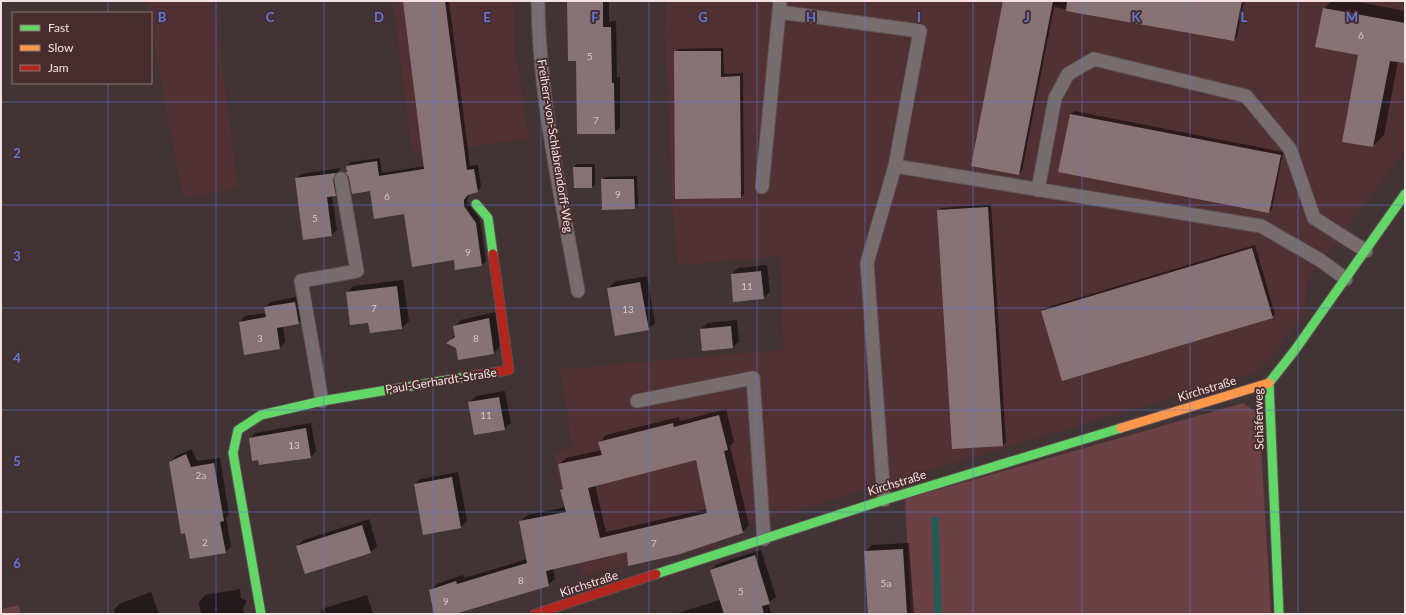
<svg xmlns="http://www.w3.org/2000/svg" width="1406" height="615" font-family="Lato,sans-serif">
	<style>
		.built { fill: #523135 }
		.green { fill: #6b4145 }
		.shadow { fill: #0007; fill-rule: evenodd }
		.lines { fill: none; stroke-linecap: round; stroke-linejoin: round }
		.stream { stroke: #225c57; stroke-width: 7 }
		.building { fill: #877375; fill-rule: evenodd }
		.lane-casing { stroke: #5d4f50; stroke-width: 15 }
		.fast-casing { stroke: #5d4f50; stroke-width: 11 }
		.slow-casing { stroke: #5d4f50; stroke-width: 11 }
		.jam-casing { stroke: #5d4f50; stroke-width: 11 }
		.lane { stroke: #786d6e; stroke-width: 13 }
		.fast { stroke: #63d668; stroke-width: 9 }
		.slow { stroke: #ff974d; stroke-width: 9 }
		.jam { stroke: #b3261e; stroke-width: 9 }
		.grid { fill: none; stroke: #5e7adb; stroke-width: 1; stroke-opacity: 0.55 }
		.labels { text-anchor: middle; stroke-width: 4; stroke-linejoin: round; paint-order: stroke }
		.number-label { font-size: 10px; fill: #d9c6c7 }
		.street-label { font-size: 12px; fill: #f4e1e2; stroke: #482d2f }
		.grid-label { font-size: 13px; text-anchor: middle; font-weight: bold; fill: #5e7adb; stroke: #482d2f; stroke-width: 4; stroke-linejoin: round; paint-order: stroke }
	</style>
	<rect width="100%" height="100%" fill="#423334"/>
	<path class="built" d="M 146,1 L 214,1 L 238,188 L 183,198 L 151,29 L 151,13 L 148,13 Z
		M 393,1 L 514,1 L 514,42 L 529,139 L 412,154 Z
		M 666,1 L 1405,1 L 1405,150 L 1308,280 L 1304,313 L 1273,356 L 1254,373 L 721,533 L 715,546 L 581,576 L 560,490 L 554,452 L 572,448 L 560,369 L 783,350 L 780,257 L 677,265 L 672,197 L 665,36 Z"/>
	<path class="green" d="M 1243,403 L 1256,412 L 1260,430 L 1271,614 L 911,614 L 905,499 Z
		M 19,605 L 21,614 L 1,614 L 1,609 Z"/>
	<path class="shadow" d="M 404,1 L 449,1 L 470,166 L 478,165 L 481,187 L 477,191 L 469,193 L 467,202 L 480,219 L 486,261 L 482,265 L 455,259 L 405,213 L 350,177 L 346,172 L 348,170 L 347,166 L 351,162 L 380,158 L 382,173 L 425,166 Z
		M 567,1 L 609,1 L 609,22 L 616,21 L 617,77 L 620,77 L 620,127 L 614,133 L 577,60 Z
		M 1004,1 L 1244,1 L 1237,37 L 1234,40 L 1054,7 L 1022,171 L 1019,174 Z
		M 1331,1 L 1353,1 L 1405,11 L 1405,62 L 1398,61 L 1384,135 L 1373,146 L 1360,54 L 1324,9 Z
		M 723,48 L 724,74 L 743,73 L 744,194 L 741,197 L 675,52 L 678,49 Z
		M 1074,111 L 1283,152 L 1272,209 L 1269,212 L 1059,171 L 1070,114 Z
		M 577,164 L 595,164 L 595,184 L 592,187 L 574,167 Z
		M 340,168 L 338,174 L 341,190 L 332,196 L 337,230 L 332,235 L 304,239 L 296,179 L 301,174 Z
		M 637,176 L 638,205 L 635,208 L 602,180 L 605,177 Z
		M 991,204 L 1006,442 L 1003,445 L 938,211 L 941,208 Z
		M 1255,245 L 1275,314 L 1272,317 L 1042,311 L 1045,308 Z
		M 767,265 L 770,292 L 763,298 L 732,274 L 738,268 Z
		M 647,276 L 655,323 L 648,329 L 608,289 L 614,282 Z
		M 403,280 L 409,321 L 402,328 L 370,332 L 369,322 L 347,293 L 353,286 Z
		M 300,296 L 304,318 L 298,324 L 283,326 L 285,342 L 280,348 L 240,322 L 245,316 L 266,313 L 265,307 L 271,302 Z
		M 495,312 L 500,346 L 494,353 L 457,347 L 448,343 L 455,335 L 454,327 L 461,320 Z
		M 737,320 L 739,341 L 732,348 L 701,329 L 708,323 Z
		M 505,391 L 511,423 L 504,429 L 469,403 L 476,396 Z
		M 726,409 L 734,442 L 730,446 L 749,525 L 742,532 L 627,551 L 553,568 L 555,579 L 548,585 L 451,614 L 435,614 L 430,591 L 437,584 L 463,575 L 464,578 L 527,559 L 520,522 L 527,515 L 565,507 L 562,490 L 564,488 L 559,465 L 566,458 L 602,450 L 600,442 L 606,435 L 679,417 L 680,421 ZM 697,459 L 707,509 L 606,532 L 595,485 Z
		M 311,423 L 316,451 L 311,457 L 250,439 L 255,433 Z
		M 192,449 L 197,461 L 220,458 L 229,514 L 226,518 L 231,547 L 225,552 L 170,462 L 176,456 Z
		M 458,472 L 467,521 L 461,527 L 424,533 L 415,484 L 421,479 Z
		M 369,519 L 377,546 L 371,552 L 297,546 L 304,540 Z
		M 909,543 L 914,614 L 869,614 L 865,552 L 872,545 Z
		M 761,550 L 776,597 L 768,603 L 771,613 L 770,614 L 675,614 L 720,600 L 711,570 L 717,564 Z
		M 240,589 L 241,598 L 247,601 L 243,608 L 244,614 L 201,614 L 199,602 L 205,595 Z
		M 151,592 L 159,614 L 115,614 L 114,610 L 119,604 Z
		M 367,595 L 373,614 L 319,614 L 325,608 Z"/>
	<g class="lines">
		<path class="stream" d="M 935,520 L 938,614"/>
	</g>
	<path class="building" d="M 403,1 L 445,1 L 467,170 L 474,169 L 478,192 L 468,195 L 464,200 L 464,206 L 476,223 L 482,266 L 455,270 L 454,260 L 412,267 L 404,214 L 374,219 L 370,191 L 352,194 L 349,177 L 345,172 L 347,172 L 346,166 L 377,161 L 379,176 L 424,169 Z
		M 567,1 L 603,1 L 603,27 L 611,27 L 612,83 L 614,83 L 615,134 L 577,134 L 576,61 L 568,61 Z
		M 1003,1 L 1053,1 L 1019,175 L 971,166 Z
		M 1067,1 L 1242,1 L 1234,41 L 1066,11 Z
		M 1323,8 L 1405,23 L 1405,63 L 1390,61 L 1373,147 L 1342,142 L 1358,55 L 1315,47 Z
		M 674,51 L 721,51 L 721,77 L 740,76 L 741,198 L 675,199 Z
		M 1070,114 L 1281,155 L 1269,213 L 1058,172 Z
		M 573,167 L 592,167 L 592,188 L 574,188 Z
		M 336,173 L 333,180 L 336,196 L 327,197 L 332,236 L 303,240 L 295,178 Z
		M 601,179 L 634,179 L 635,209 L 602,210 Z
		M 988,207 L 1003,446 L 952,449 L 937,210 Z
		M 1252,248 L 1273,318 L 1062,381 L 1041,311 Z
		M 761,271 L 764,299 L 733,302 L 731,274 Z
		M 640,282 L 649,330 L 615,336 L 607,288 Z
		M 397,286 L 402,329 L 370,333 L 368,323 L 350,325 L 346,292 Z
		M 295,302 L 299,324 L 277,328 L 280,349 L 244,355 L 239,322 L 266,317 L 264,307 Z
		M 489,318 L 494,354 L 458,360 L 456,348 L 446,343 L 455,337 L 453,326 Z
		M 731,326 L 733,348 L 702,351 L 700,329 Z
		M 499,397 L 505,430 L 474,435 L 468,402 Z
		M 719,415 L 728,450 L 724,451 L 743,533 L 677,555 L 628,566 L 627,552 L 546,571 L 549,586 L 455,614 L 434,614 L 429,590 L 456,581 L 457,584 L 527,563 L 519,521 L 566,512 L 560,490 L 563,489 L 558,464 L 602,455 L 598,442 L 673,423 L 674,427 ZM 696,460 L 707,513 L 600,538 L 588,488 Z
		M 306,428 L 311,458 L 259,465 L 258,460 L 252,461 L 249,438 Z
		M 186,454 L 191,467 L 214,463 L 224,521 L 220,522 L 226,553 L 190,559 L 185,533 L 181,534 L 169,462 Z
		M 452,477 L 461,528 L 423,535 L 414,484 Z
		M 362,525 L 371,553 L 305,574 L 296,546 Z
		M 903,549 L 907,614 L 868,614 L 864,551 Z
		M 755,555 L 770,604 L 762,606 L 764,614 L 724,614 L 710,570 Z"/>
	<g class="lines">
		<defs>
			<path id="lane" d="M 538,1 C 539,98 561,195 578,291
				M 780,1 L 779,12 L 920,31 L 895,166
				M 762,187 L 779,12
				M 1038,190 L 1055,98 L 1068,74 L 1094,59 L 1246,96 L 1290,149 L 1314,218 L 1366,251
				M 322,401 L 301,281 L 357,271 L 341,179
				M 637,401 L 753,378 L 764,539
				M 884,500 L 867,263 L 895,166 L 1261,226 L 1320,260 L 1346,279"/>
			<path id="fast" d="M 476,204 L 488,218 L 493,254
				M 656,574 L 884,500 L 1121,428
				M 261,614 L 233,453 L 238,430 L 261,415 L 322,401 L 471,376
				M 1279,614 L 1269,383 L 1295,350 L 1405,194"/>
			<path id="slow" d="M 1121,428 L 1269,383"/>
			<path id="jam" d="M 471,376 L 509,370 L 493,254
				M 535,614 L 656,574"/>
		</defs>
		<use href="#lane" class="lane-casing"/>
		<use href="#fast" class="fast-casing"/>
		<use href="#slow" class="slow-casing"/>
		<use href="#jam" class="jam-casing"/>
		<use href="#lane" class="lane"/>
		<use href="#fast" class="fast"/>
		<use href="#slow" class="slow"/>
		<use href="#jam" class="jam"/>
	</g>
	<path class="grid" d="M 108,1 L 108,13M 216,1 L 216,614M 324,1 L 324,614M 433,1 L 433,614M 541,1 L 541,614M 649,1 L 649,614M 757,1 L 757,614M 865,1 L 865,614M 973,1 L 973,614M 1082,1 L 1082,614M 1190,1 L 1190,614M 1298,1 L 1298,614M 108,83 L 108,614M 1,102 L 1405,102M 1,205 L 1405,205M 1,308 L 1405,308M 1,410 L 1405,410M 1,512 L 1405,512"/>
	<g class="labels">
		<g class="number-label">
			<text x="1361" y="39">6</text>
			<text x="590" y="60">5</text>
			<text x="596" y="124">7</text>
			<text x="618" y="198">9</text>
			<text x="387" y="200">6</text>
			<text x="315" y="222">5</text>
			<text x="468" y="256">9</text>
			<text x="747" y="290">11</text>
			<text x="374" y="312">7</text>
			<text x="628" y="313">13</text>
			<text x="260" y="342">3</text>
			<text x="476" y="342">8</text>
			<text x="486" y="419">11</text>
			<text x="294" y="449">13</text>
			<text x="201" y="479">2a</text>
			<text x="205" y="546">2</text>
			<text x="654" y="547">7</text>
			<text x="521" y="584">8</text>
			<text x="886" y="587">5a</text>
			<text x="741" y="595">5</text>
			<text x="446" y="605">9</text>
		</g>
		<g class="street-label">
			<text transform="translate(555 146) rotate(81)" y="4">Freiherr-von-Schlabrendorff-Weg</text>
			<text transform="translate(441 381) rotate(-9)" y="4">Paul-Gerhardt-Straße</text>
			<text transform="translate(1207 389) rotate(-17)" y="4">Kirchstraße</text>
			<text transform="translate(1259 419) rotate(-91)" y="4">Schäferweg</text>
			<text transform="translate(897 483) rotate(-17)" y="4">Kirchstraße</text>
			<text transform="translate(589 584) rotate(-18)" y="4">Kirchstraße</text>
		</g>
	</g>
	<g class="grid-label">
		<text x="162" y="22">B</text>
		<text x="270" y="22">C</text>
		<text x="379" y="22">D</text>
		<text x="487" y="22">E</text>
		<text x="595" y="22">F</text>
		<text x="703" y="22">G</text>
		<text x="811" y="22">H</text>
		<text x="919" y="22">I</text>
		<text x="1027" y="22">J</text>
		<text x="1136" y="22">K</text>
		<text x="1244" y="22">L</text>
		<text x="1352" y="22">M</text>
		<text x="17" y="158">2</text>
		<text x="17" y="261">3</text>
		<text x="17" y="363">4</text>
		<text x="17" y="466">5</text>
		<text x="17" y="568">6</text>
	</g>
	<rect width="1406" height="615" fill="none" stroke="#f4e1e2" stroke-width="4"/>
	<rect x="12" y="12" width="140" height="72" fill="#482d2f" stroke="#8d7577"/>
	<rect x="20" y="25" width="20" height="6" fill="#63d668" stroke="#8d7577"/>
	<text x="48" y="32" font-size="12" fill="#f4e1e2">Fast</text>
	<rect x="20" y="45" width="20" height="6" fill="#ff974d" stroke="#8d7577"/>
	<text x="48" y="52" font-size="12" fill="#f4e1e2">Slow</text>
	<rect x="20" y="65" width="20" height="6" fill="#b3261e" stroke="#8d7577"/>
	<text x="48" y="72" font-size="12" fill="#f4e1e2">Jam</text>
</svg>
